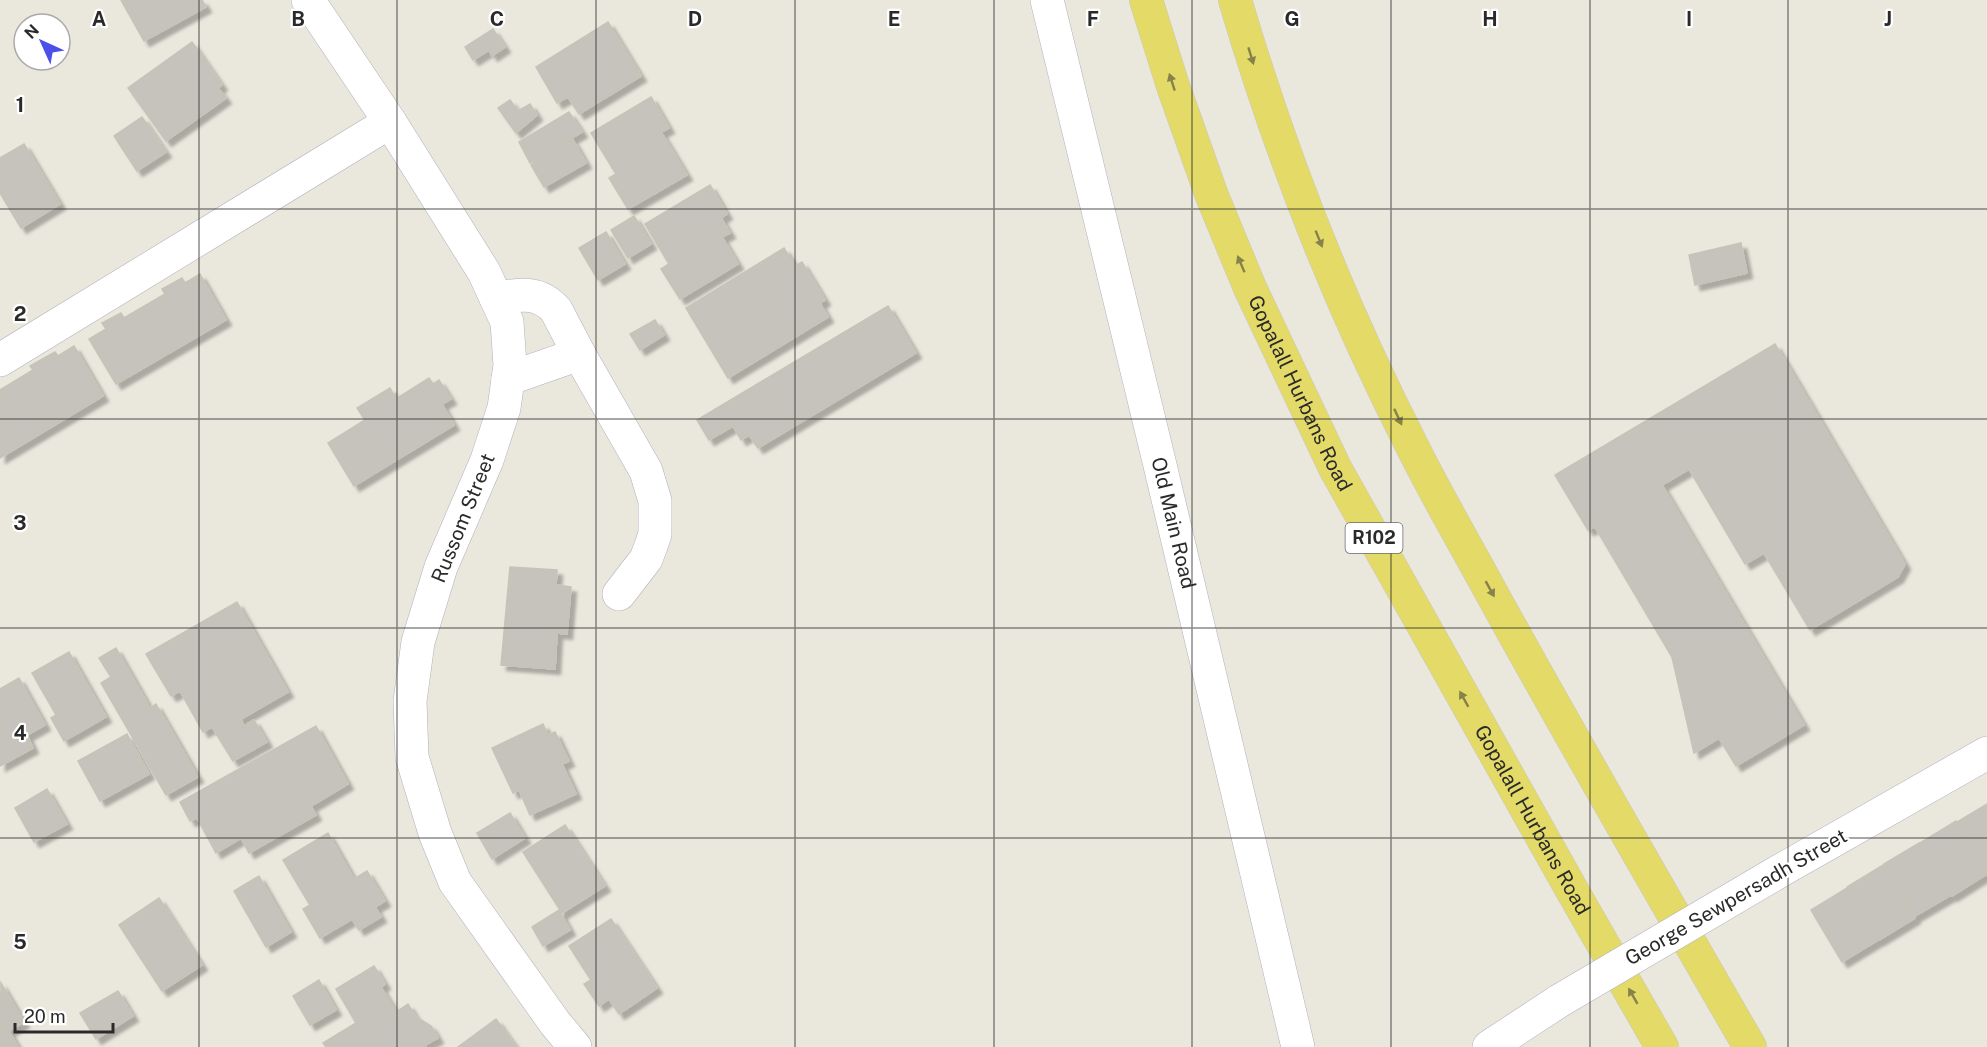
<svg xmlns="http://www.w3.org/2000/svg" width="1987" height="1047" font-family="'Public Sans',sans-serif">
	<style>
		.building { fill: #c6c3bc; stroke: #c6c3b7; stroke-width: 1.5; filter: url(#shadow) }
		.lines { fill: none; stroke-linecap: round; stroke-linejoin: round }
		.minor-casing { stroke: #b0b1bc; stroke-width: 34 }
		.major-casing { stroke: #c8c8c8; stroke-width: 34 }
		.minor { stroke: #fff; stroke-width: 33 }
		.major { stroke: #e4da68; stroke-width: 33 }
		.minor-bridge-casing { stroke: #b0b1bc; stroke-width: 34; stroke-linecap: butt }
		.minor-bridge { stroke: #fff; stroke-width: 33 }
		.oneway { fill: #878249 }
		.grid { fill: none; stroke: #2a2a2a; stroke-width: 1.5; stroke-opacity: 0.55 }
		.labels { text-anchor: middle; stroke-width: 4.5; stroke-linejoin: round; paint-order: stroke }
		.shield { fill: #fff; stroke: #6a6a6a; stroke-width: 1.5 }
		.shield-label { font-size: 18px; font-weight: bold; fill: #2a2a2a }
		.street-label { font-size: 20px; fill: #2a2a2a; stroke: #fff }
		.grid-label { font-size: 20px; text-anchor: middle; font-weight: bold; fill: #2a2a2a; stroke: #fff; stroke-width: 4.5; stroke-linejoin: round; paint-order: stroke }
	</style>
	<defs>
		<filter id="shadow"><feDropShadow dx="5.5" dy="5.5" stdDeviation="1.5" flood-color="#0004"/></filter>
	</defs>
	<rect width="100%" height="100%" fill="#eae7dd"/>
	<path class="building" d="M 121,0 L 202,0 L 206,7 L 144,41 Z
		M 608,22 L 641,76 L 579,114 L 568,97 L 557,103 L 536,67 Z
		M 493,29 L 505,47 L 492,56 L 489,50 L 473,60 L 465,47 Z
		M 192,42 L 222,85 L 218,88 L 226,98 L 166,141 L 128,88 Z
		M 651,97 L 669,128 L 661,132 L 687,175 L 628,209 L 609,178 L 616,174 L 591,133 Z
		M 510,100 L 518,111 L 530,104 L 537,115 L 516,133 L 498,108 Z
		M 569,112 L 582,132 L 530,163 L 519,142 Z
		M 142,117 L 166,152 L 137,171 L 114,136 Z
		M 573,140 L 586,163 L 544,187 L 531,165 Z
		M 24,144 L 60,204 L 21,228 L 0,193 L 0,158 Z
		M 710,185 L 727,214 L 721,218 L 730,233 L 722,237 L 738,264 L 680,299 L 661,269 L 669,264 L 645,224 Z
		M 634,216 L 651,244 L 628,258 L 611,230 Z
		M 606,232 L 625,264 L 598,280 L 579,248 Z
		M 1741,243 L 1747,273 L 1695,285 L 1689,255 Z
		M 784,248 L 795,266 L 802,262 L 825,300 L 820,303 L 828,317 L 728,378 L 686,308 Z
		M 200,274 L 226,320 L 116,384 L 89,339 L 106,329 L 102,323 L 121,313 L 124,318 L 165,294 L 162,289 L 182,278 L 185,283 Z
		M 888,306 L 916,353 L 758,448 L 749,435 L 741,440 L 733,426 L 709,440 L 697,420 Z
		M 655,320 L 664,335 L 640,350 L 630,334 Z
		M 1775,344 L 1905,564 L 1898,577 L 1810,630 L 1764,553 L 1745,564 L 1689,469 L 1662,485 L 1804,725 L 1736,766 L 1719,738 L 1694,753 L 1672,657 L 1595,527 L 1588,530 L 1555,475 Z
		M 74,346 L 103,396 L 0,458 L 0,390 L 33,370 L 30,366 L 55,352 L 58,356 Z
		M 429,378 L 433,384 L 439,380 L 451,399 L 442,404 L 454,425 L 354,486 L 328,443 L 365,420 L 357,408 L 390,388 L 396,399 Z
		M 510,567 L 557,570 L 556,585 L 571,587 L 567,634 L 557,633 L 555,669 L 501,665 Z
		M 237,602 L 288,692 L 241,719 L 244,726 L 254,720 L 267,742 L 233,761 L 212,727 L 203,732 L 180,691 L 171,696 L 146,654 Z
		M 116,648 L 150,708 L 156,704 L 198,777 L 166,795 L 101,683 L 111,677 L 99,658 Z
		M 69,652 L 106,717 L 64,741 L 51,718 L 56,715 L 32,673 Z
		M 19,678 L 45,725 L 27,735 L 33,748 L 0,766 L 0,689 Z
		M 543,724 L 548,735 L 555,732 L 569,761 L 562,764 L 576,794 L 530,815 L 519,790 L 513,793 L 492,748 Z
		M 316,726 L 348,784 L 311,806 L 316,815 L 249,853 L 241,838 L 216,853 L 197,818 L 190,821 L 180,802 Z
		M 127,734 L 149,774 L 100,801 L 78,761 Z
		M 47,789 L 67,824 L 34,842 L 15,808 Z
		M 1987,804 L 1987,871 L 1957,822 Z
		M 510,813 L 525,838 L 492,859 L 477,833 Z
		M 1956,821 L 1987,874 L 1952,896 L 1920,843 Z
		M 565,825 L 605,886 L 562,913 L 523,852 Z
		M 328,833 L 354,879 L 367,871 L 385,901 L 375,907 L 381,917 L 359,930 L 352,919 L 320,938 L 303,909 L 310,905 L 283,860 Z
		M 1919,843 L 1951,895 L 1915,916 L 1884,864 Z
		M 1883,865 L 1915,918 L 1879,940 L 1847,887 Z
		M 259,876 L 291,932 L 266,947 L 234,891 Z
		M 1847,888 L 1878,940 L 1842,962 L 1811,910 Z
		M 159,898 L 202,965 L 162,991 L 119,925 Z
		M 559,910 L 570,930 L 543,946 L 532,927 Z
		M 611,919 L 657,988 L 619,1014 L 609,999 L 599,1006 L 584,984 L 591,980 L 569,946 Z
		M 374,966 L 385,984 L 381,987 L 396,1012 L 408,1004 L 416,1017 L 431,1026 L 438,1038 L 425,1045 L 426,1047 L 326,1047 L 323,1043 L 356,1023 L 336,989 Z
		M 319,980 L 336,1010 L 310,1025 L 293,996 Z
		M 1,983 L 24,1022 L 9,1031 L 18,1047 L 0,1047 Z
		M 118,991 L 133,1016 L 96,1039 L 80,1013 Z
		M 496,1019 L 516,1047 L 458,1047 Z"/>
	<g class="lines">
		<defs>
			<g id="minor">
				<path d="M 308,0 L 390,122 L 484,272 L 507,322 L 510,365 L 504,408 L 487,460 L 441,567 L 418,642 L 410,701 L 412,757 L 435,833 L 455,882 L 555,1023 L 575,1047"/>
				<path id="s1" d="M 1047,0 L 1159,461 L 1298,1047"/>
				<path d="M 496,298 C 520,295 538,290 556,310 L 579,354 L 646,471 L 655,501 L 655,534 L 651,546 L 646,559 L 619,594"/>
				<path d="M 0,360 L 390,122"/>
				<path d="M 508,379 L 579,354"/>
				<path d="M 1778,872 L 1987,753"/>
				<path d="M 1489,1047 L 1559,1001"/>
			</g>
			<g id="major">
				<path id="s2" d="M 1146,0 L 1173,86 L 1212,196 L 1250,288 L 1335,468 L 1573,892 L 1662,1047"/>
				<path d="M 1235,0 C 1279,149 1339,303 1410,442 C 1435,493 1464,542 1491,592 C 1575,745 1663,896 1750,1047"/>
			</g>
		</defs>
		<use href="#minor" class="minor-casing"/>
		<use href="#major" class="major-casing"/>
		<use href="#minor" class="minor"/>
		<use href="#major" class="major"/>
		<defs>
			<path id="minor-bridge" d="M 1559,1001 L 1778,872"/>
		</defs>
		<use href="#minor-bridge" class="minor-bridge-casing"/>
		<use href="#minor-bridge" class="minor-bridge"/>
	</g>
	<defs><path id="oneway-solid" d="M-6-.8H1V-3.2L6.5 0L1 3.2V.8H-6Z" transform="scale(1.5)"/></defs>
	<g class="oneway">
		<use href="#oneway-solid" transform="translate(1251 56) rotate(73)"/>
		<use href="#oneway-solid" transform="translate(1172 82) rotate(-108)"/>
		<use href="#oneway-solid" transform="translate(1319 239) rotate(68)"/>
		<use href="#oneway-solid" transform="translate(1241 264) rotate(-113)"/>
		<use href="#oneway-solid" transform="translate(1398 417) rotate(65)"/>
		<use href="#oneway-solid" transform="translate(1490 589) rotate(61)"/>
		<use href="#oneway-solid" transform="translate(1464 699) rotate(-119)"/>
		<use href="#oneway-solid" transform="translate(1633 996) rotate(-120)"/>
	</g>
	<path class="grid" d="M 199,0 L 199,1047M 397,0 L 397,1047M 596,0 L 596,1047M 795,0 L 795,1047M 994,0 L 994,1047M 1192,0 L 1192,1047M 1391,0 L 1391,1047M 1590,0 L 1590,1047M 1788,0 L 1788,1047M 0,209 L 1987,209M 0,419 L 1987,419M 0,628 L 1987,628M 0,838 L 1987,838"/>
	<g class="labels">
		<rect class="shield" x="1345.5" y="523" width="57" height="30" rx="4.5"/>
		<g class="shield-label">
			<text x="1374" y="544">R102</text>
		</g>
		<g class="street-label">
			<text dy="7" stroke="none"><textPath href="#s2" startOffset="423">Gopalall Hurbans Road</textPath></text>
			<text transform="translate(463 518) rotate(-68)" y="7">Russom Street</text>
			<text dy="7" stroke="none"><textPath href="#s1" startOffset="538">Old Main Road</textPath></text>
			<text dy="7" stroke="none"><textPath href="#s2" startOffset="909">Gopalall Hurbans Road</textPath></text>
			<text transform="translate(1736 897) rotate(-30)" y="7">George Sewpersadh Street</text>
		</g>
	</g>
	<g class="grid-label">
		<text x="99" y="26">A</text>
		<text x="298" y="26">B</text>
		<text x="497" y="26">C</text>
		<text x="695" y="26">D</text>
		<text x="894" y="26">E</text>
		<text x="1093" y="26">F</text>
		<text x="1292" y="26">G</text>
		<text x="1490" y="26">H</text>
		<text x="1689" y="26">I</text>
		<text x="1888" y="26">J</text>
		<text x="20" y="112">1</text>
		<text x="20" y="321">2</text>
		<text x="20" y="530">3</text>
		<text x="20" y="740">4</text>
		<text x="20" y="949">5</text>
	</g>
	<g transform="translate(42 42) rotate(315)"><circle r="28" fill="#ffffff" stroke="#aaaaaa" stroke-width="1.5"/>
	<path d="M0-4.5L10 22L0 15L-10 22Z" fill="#4b50e9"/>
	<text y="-9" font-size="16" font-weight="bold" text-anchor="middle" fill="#2a2a2a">N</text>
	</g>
	<path d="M15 1023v9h98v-9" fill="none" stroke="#2a2a2a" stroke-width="3"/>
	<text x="24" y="1023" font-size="18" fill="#2a2a2a" stroke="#ffffff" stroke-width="4.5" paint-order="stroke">20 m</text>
</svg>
